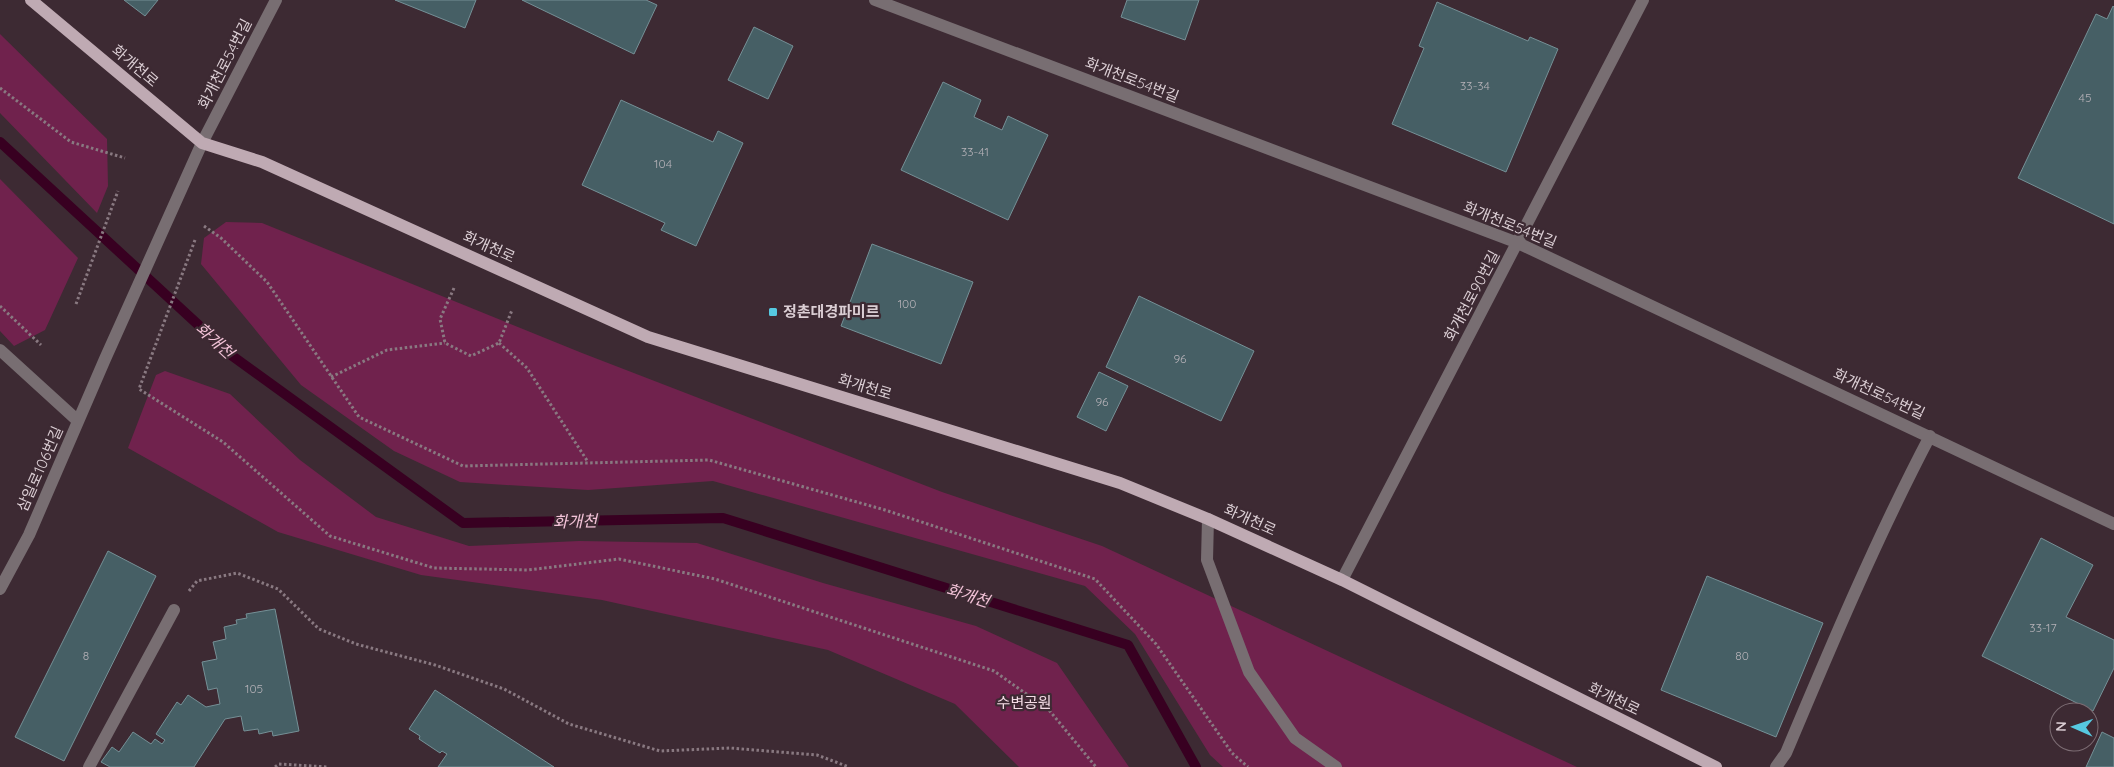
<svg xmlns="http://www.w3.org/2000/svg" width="2114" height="767" font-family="Quicksand,'Noto Sans KR',sans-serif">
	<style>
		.green { fill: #70224d }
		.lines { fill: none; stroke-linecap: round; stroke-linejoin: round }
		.stream { stroke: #380021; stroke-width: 10 }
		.building { fill: #465f65; stroke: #759096 }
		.path { stroke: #897981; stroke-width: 3; stroke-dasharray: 2.5 2.5; stroke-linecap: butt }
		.minor { stroke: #786e72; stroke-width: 12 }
		.major { stroke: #bfaab3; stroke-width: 12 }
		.poi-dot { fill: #56c9e1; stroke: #3d2a33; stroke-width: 2 }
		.labels { text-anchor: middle; stroke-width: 4.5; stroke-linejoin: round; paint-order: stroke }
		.number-label { font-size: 12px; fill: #b6b2b8 }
		.street-label { font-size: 15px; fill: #dbced4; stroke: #3d2a33 }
		.poi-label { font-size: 15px; font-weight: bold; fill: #dbced4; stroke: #3d2a33; text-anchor: start }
		.park-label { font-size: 15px; fill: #f4dce6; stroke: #3d2a33 }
		.water-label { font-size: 16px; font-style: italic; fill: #f3c3d8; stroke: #3d2a33 }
	</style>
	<rect width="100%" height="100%" fill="#3d2a33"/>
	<path class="green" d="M 0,34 L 107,139 L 108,186 L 97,213 L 0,113 Z
		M 0,179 L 78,258 L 45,330 L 14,346 L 0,331 Z
		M 226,222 L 262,223 L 582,353 L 942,492 L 1102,546 L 1577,767 L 1223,767 L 1210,755 L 1135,634 L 1085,586 L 713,481 L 588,490 L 460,482 L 394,451 L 301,385 L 201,264 L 204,238 Z
		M 165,371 L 230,394 L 300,460 L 376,517 L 469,546 L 579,541 L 697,543 L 823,583 L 976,626 L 1057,663 L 1129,767 L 1019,767 L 955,704 L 828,650 L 602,600 L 421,575 L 278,532 L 128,448 L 156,375 Z"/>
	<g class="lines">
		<path class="stream" d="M 0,142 L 231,355 L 463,523 L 723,518 L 1128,645 L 1196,767"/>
	</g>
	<path class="building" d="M 124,0 L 158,0 L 145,16 Z
		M 395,0 L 476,0 L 465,28 Z
		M 522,0 L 646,0 L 657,5 L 634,54 Z
		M 1127,0 L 1199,0 L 1185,40 L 1121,17 Z
		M 1437,2 L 1528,41 L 1530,37 L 1558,49 L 1506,172 L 1392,124 L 1424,48 L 1419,46 Z
		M 2113,6 L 2114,7 L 2114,224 L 2018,178 L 2096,14 L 2107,19 Z
		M 754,27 L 793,46 L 768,99 L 728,80 Z
		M 943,82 L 981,100 L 974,117 L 1002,130 L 1008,116 L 1048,135 L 1008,220 L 901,170 Z
		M 621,100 L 713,142 L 718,131 L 743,143 L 696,246 L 661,230 L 665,223 L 582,185 Z
		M 872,244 L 973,282 L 941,364 L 841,326 Z
		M 1139,296 L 1254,351 L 1221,421 L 1106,367 Z
		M 1099,372 L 1128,386 L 1106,431 L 1077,417 Z
		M 2041,538 L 2093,565 L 2066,617 L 2114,640 L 2114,668 L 2093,711 L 1982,656 Z
		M 108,551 L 156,576 L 64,761 L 15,737 Z
		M 1707,576 L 1823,623 L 1776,737 L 1661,690 Z
		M 275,609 L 299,731 L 273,736 L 272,731 L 259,734 L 258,729 L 244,731 L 241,716 L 225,719 L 194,767 L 110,767 L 101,762 L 112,747 L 119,752 L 133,732 L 151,744 L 155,739 L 162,744 L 165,740 L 156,734 L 177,702 L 181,705 L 188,695 L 206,707 L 220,704 L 217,688 L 208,690 L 202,662 L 217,659 L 213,642 L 226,639 L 224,627 L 237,624 L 236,620 L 247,618 L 246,614 Z
		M 435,690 L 554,767 L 438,767 L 447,754 L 442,751 L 440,753 L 419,739 L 420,736 L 409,729 Z
		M 2102,732 L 2114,738 L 2114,767 L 2086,767 Z"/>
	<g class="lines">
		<path class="path" d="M 0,88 L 71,142 L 125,158
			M 204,226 L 221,238 L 267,282 L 359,417 L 463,466 L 709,460 L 885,510 L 1095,579 L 1156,644 L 1232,753 L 1248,767
			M 195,240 L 139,389 L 223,442 L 330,536 L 434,568 L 528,570 L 619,559 L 715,579 L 994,671 L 1049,710 L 1096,767
			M 454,288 L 440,319 L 445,343 L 471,356 L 499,343 L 512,310
			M 76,304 L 118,191
			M 0,306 L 41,345
			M 499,343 L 527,368 L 588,462
			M 331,377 L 387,350 L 445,343
			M 189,591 L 197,581 L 237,573 L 278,589 L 319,629 L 356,644 L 435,665 L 504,689 L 569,724 L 660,751 L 730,748 L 817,755 L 849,767
			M 275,767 L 279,764 L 328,767"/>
		<path class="minor" d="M 875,0 L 1518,243 L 2114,524
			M 0,350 L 78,421
			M 1208,519 L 1207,560 L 1249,672 L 1295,738 L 1336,767
			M 1342,580 L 1643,0
			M 0,589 L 29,535 L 105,359 L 202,143 L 276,0
			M 89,767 L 174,610
			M 1776,767 L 1786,753 C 1831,646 1876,539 1930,436"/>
		<path class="major" d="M 31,0 L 202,143 L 262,162 L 648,337 L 1120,483 L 1208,519 L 1342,580 L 1716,767"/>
	</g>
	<rect class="poi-dot" x="768" y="307" width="10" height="10" rx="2.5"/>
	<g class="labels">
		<g class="number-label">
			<text x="1475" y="90">33-34</text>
			<text x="2085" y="102">45</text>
			<text x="975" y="156">33-41</text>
			<text x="663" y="168">104</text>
			<text x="907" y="308">100</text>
			<text x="1180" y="363">96</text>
			<text x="1102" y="406">96</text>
			<text x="2043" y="632">33-17</text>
			<text x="86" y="660">8</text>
			<text x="1742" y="660">80</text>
			<text x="254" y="693">105</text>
		</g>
		<g class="street-label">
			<text transform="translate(225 64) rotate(-63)" y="5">화개천로54번길</text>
			<text transform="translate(135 66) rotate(40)" y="5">화개천로</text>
			<text transform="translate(1132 80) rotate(21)" y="5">화개천로54번길</text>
			<text transform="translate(1510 225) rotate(22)" y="5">화개천로54번길</text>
			<text transform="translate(489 247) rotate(24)" y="5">화개천로</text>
			<text transform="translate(1472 296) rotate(-62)" y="5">화개천로90번길</text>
			<text transform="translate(865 387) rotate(17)" y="5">화개천로</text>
			<text transform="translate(1879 394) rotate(25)" y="5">화개천로54번길</text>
			<text transform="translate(40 469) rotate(-66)" y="5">삼일로106번길</text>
			<text transform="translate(1250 520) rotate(24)" y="5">화개천로</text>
			<text transform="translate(1614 699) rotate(26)" y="5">화개천로</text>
		</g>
		<g class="poi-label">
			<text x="783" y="317">정촌대경파미르</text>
		</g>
		<g class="park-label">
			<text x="1024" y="708">수변공원</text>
		</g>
		<g class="water-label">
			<text transform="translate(215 340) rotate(42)" y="6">화개천</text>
			<text transform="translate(575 521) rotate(-1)" y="6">화개천</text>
			<text transform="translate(968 595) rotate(17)" y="6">화개천</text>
		</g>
	</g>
	<g transform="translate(2074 727) rotate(272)"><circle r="24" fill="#3d2a33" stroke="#7c6c73"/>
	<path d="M0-4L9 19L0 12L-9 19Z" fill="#56c9e1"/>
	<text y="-8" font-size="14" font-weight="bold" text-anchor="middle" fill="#dbced4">N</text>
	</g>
</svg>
